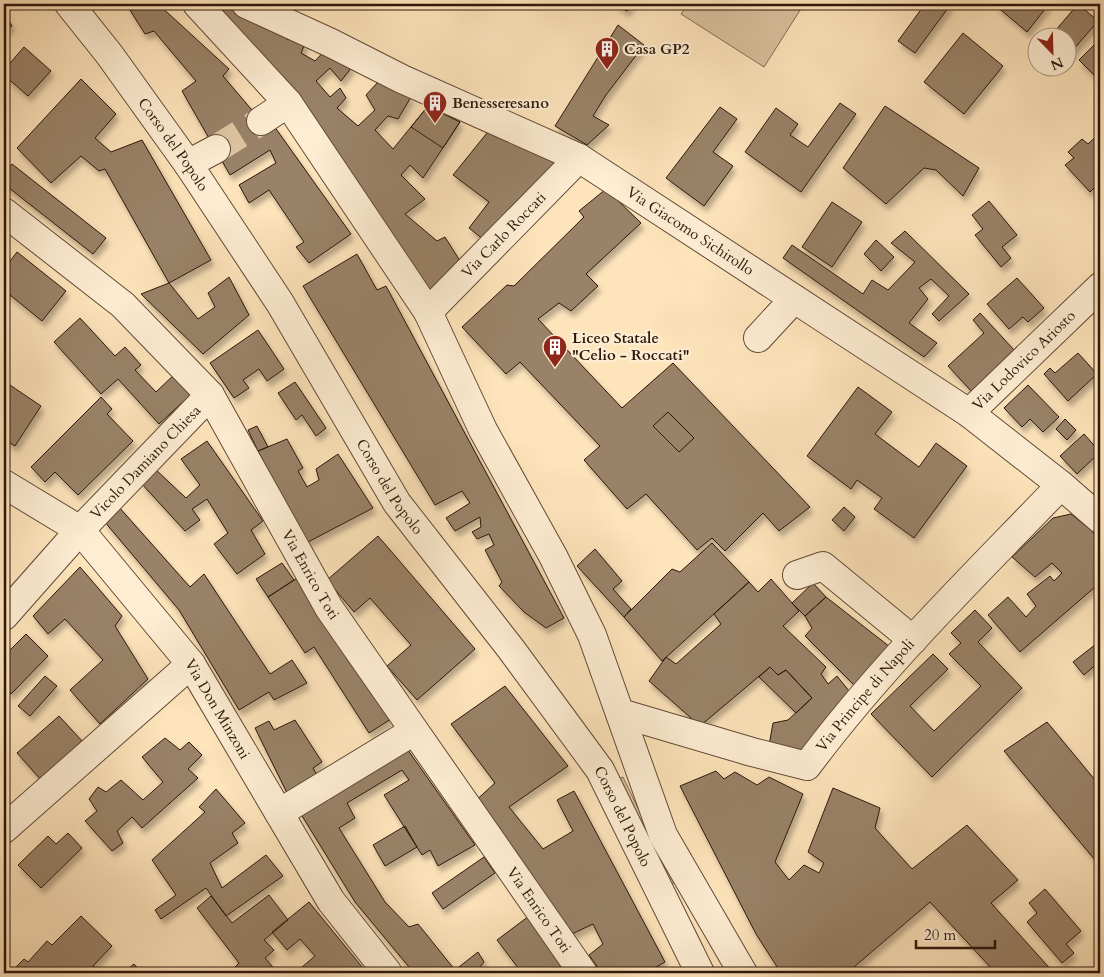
<svg xmlns="http://www.w3.org/2000/svg" width="1104" height="977" font-family="Cardo,serif">
	<style>
		.green { fill: #dac19d; stroke: #836c54 }
		.building { fill: #998267; stroke: #2c170b; filter: url(#shadow) }
		.lines { fill: none; stroke-linecap: round; stroke-linejoin: round }
		.minor-tunnel { stroke: #dec5a1; stroke-width: 28; stroke-dasharray: 28 14; stroke-linecap: butt }
		.minor-casing { stroke: #604a37; stroke-width: 30 }
		.minor { stroke: #feedd3; stroke-width: 28 }
		.labels { text-anchor: middle; stroke-width: 4.5; stroke-linejoin: round; paint-order: stroke }
		.poi-label { font-size: 15px; font-weight: bold; fill: #2c170b; stroke: #feedd3; text-anchor: start }
		.street-label { font-size: 15px; fill: #2c170b; stroke: #feedd3 }
	</style>
	<defs>
		<filter id="shadow"><feDropShadow dx="3" dy="5.5" stdDeviation="2.5" flood-color="#0004"/></filter>
	</defs>
	<rect width="100%" height="100%" fill="#fee4bb"/>
	<filter id="stains"><feTurbulence type="fractalNoise" baseFrequency=".004" numOctaves="4"/><feColorMatrix values="0 0 0 0 .2 0 0 0 0 .09 0 0 0 0 .02 0 0 0 .5 -.17"/></filter>
	<radialGradient id="worn" r=".72"><stop offset=".6" stop-color="#630" stop-opacity="0"/><stop offset="1" stop-color="#630" stop-opacity=".3"/></radialGradient>
	<path class="green" d="M 688,4 L 804,4 L 764,67 L 681,14 Z
		M 623,777 L 674,883 L 666,886 L 615,780 Z"/>
	<path class="building" d="M 134,4 L 158,4 L 229,69 L 223,76 L 268,129 L 274,126 L 351,234 L 309,263 L 296,247 L 304,242 L 269,190 L 249,203 L 239,185 L 276,163 L 270,150 L 230,175 L 182,91 L 196,81 L 154,31 L 145,34 L 128,7 Z
		M 211,4 L 235,4 L 273,26 L 288,40 L 293,32 L 305,44 L 301,53 L 315,61 L 330,45 L 352,67 L 341,81 L 330,68 L 316,81 L 330,97 L 340,88 L 346,98 L 337,108 L 358,126 L 375,110 L 366,95 L 379,81 L 411,97 L 398,119 L 388,116 L 375,130 L 393,149 L 428,106 L 460,122 L 423,178 L 410,165 L 401,175 L 425,199 L 405,214 L 437,241 L 445,237 L 460,261 L 427,298 Z
		M 614,4 L 632,4 L 627,11 Z
		M 925,4 L 951,4 L 915,53 L 898,41 Z
		M 996,4 L 1049,4 L 1027,32 L 995,5 Z
		M 1078,4 L 1098,21 L 1066,58 L 1066,38 L 1049,38 Z
		M 4,13 L 12,26 L 4,31 Z
		M 618,25 L 644,45 L 606,95 L 593,116 L 609,125 L 587,145 L 555,126 Z
		M 963,33 L 1003,66 L 964,114 L 924,82 Z
		M 1100,39 L 1100,77 L 1098,79 L 1079,60 Z
		M 24,47 L 51,71 L 28,96 L 4,75 L 4,70 Z
		M 81,79 L 116,114 L 95,138 L 111,152 L 142,140 L 211,260 L 169,283 L 105,169 L 99,171 L 81,156 L 51,183 L 17,148 Z
		M 840,103 L 856,114 L 801,192 L 745,152 L 776,108 L 798,124 L 790,135 L 808,147 Z
		M 428,106 L 460,122 L 443,148 L 411,127 Z
		M 885,106 L 979,168 L 963,196 L 936,170 L 924,168 L 886,204 L 843,168 Z
		M 720,107 L 737,119 L 713,152 L 733,166 L 704,206 L 666,178 Z
		M 491,128 L 559,158 L 484,240 L 469,228 L 489,202 L 453,175 Z
		M 1100,133 L 1100,182 L 1090,192 L 1065,165 L 1074,158 L 1068,152 L 1082,139 L 1088,144 Z
		M 12,164 L 106,238 L 93,254 L 4,184 L 4,175 Z
		M 606,189 L 641,223 L 586,274 L 598,286 L 571,311 L 559,303 L 538,319 L 622,408 L 673,363 L 810,507 L 779,531 L 763,513 L 725,551 L 712,538 L 697,550 L 646,494 L 627,509 L 584,460 L 600,446 L 520,362 L 506,374 L 462,327 L 507,285 L 514,286 L 584,217 L 579,211 Z
		M 989,201 L 1017,235 L 1002,247 L 1011,258 L 1001,267 L 975,235 L 983,229 L 972,215 Z
		M 832,202 L 862,222 L 832,267 L 802,247 Z
		M 905,231 L 969,294 L 939,321 L 932,314 L 949,296 L 931,279 L 919,288 L 928,299 L 909,323 L 937,343 L 924,357 L 783,258 L 792,245 L 863,294 L 872,280 L 888,290 L 915,262 L 891,243 Z
		M 876,240 L 894,257 L 881,271 L 864,254 Z
		M 17,252 L 66,291 L 42,321 L 4,290 L 4,269 Z
		M 357,254 L 377,290 L 386,286 L 564,618 L 546,628 L 524,612 L 499,586 L 502,582 L 485,550 L 494,545 L 489,534 L 477,539 L 472,532 L 481,527 L 480,517 L 455,531 L 446,518 L 470,503 L 462,491 L 435,505 L 303,286 Z
		M 229,277 L 249,315 L 203,354 L 141,294 L 169,283 L 198,319 L 215,307 L 208,293 Z
		M 1017,278 L 1044,308 L 1028,322 L 1023,317 L 1009,329 L 987,304 Z
		M 980,313 L 1015,351 L 972,392 L 948,366 L 984,333 L 973,320 Z
		M 80,318 L 115,356 L 125,347 L 141,365 L 135,370 L 156,392 L 178,371 L 196,390 L 159,424 L 118,379 L 101,394 L 54,342 Z
		M 258,330 L 284,369 L 267,381 L 259,369 L 243,380 L 249,388 L 234,398 L 210,363 Z
		M 1078,353 L 1097,374 L 1068,401 L 1044,374 L 1050,368 L 1055,373 Z
		M 4,381 L 41,406 L 15,446 L 4,439 Z
		M 295,382 L 326,428 L 316,436 L 302,415 L 296,420 L 278,393 Z
		M 1028,385 L 1059,417 L 1043,432 L 1030,419 L 1022,427 L 1004,408 Z
		M 858,387 L 892,412 L 875,434 L 919,467 L 936,443 L 967,466 L 914,538 L 874,509 L 882,498 L 857,480 L 851,489 L 807,456 Z
		M 101,397 L 112,409 L 107,414 L 133,441 L 78,495 L 55,472 L 45,482 L 31,467 Z
		M 668,412 L 694,438 L 679,452 L 653,426 Z
		M 1065,419 L 1076,430 L 1067,440 L 1056,429 Z
		M 257,426 L 268,447 L 258,451 L 248,430 Z
		M 1084,434 L 1100,452 L 1077,474 L 1060,456 Z
		M 287,439 L 303,468 L 298,471 L 307,487 L 319,480 L 316,469 L 338,454 L 373,508 L 306,543 L 258,451 Z
		M 207,441 L 263,521 L 251,530 L 265,554 L 237,574 L 214,544 L 228,533 L 207,499 L 192,509 L 200,520 L 185,531 L 141,483 L 154,468 L 186,498 L 200,485 L 181,459 Z
		M 118,506 L 190,587 L 204,574 L 270,674 L 292,660 L 307,683 L 274,700 L 269,692 L 239,710 L 179,610 L 104,521 Z
		M 844,507 L 855,517 L 844,531 L 832,520 Z
		M 1071,514 L 1091,530 L 1100,540 L 1100,552 L 1099,554 L 1100,556 L 1100,593 L 1095,587 L 1020,652 L 988,615 L 1008,597 L 1026,617 L 1036,606 L 1027,594 L 1050,576 L 1054,581 L 1062,573 L 1052,563 L 1035,577 L 1012,557 L 1053,518 Z
		M 378,536 L 475,649 L 417,700 L 387,666 L 411,645 L 370,598 L 354,612 L 327,580 Z
		M 712,543 L 749,582 L 662,661 L 624,617 L 672,569 L 680,572 Z
		M 595,549 L 622,581 L 613,589 L 631,609 L 624,617 L 577,566 Z
		M 282,563 L 294,580 L 268,597 L 256,579 Z
		M 80,567 L 122,616 L 115,626 L 148,679 L 100,724 L 70,690 L 103,660 L 65,619 L 48,634 L 33,616 Z
		M 299,577 L 391,719 L 369,733 L 314,647 L 305,653 L 268,597 Z
		M 771,579 L 799,611 L 783,626 L 826,667 L 821,674 L 828,684 L 837,676 L 853,696 L 798,757 L 768,751 L 773,723 L 788,720 L 812,698 L 786,670 L 778,675 L 770,667 L 700,726 L 649,681 L 666,657 L 676,664 L 721,624 L 714,614 L 749,582 L 758,592 Z
		M 813,583 L 826,597 L 805,616 L 792,603 Z
		M 826,597 L 899,654 L 862,693 L 805,636 L 812,628 L 805,616 Z
		M 975,610 L 992,628 L 978,642 L 1022,688 L 932,777 L 871,714 L 933,654 L 948,669 L 910,706 L 934,731 L 981,686 L 949,654 L 961,643 L 951,633 Z
		M 26,634 L 48,656 L 11,694 L 4,687 L 4,656 Z
		M 1100,641 L 1100,661 L 1084,675 L 1073,662 Z
		M 770,667 L 778,675 L 786,670 L 812,698 L 796,713 L 759,677 Z
		M 45,676 L 57,686 L 30,716 L 18,706 Z
		M 505,686 L 568,766 L 509,807 L 543,849 L 573,831 L 557,800 L 574,791 L 665,962 L 646,973 L 602,973 L 589,955 L 603,944 L 593,924 L 572,934 L 549,900 L 540,903 L 473,803 L 495,783 L 451,724 Z
		M 59,716 L 83,742 L 41,780 L 17,753 Z
		M 295,720 L 322,762 L 313,768 L 321,782 L 290,799 L 255,728 L 269,721 L 274,730 Z
		M 1047,722 L 1100,786 L 1100,866 L 1004,751 Z
		M 165,738 L 180,750 L 189,742 L 202,755 L 188,769 L 198,778 L 142,828 L 132,817 L 117,831 L 123,843 L 112,851 L 85,821 L 97,811 L 89,799 L 98,787 L 106,792 L 121,780 L 143,800 L 163,782 L 142,757 Z
		M 405,746 L 475,845 L 438,866 L 430,850 L 422,855 L 384,795 L 409,780 L 402,770 L 347,803 L 355,818 L 339,828 L 385,902 L 409,927 L 418,924 L 455,970 L 478,952 L 484,962 L 480,967 L 484,973 L 414,973 L 355,902 L 299,811 Z
		M 716,771 L 724,779 L 735,772 L 757,785 L 769,777 L 803,794 L 775,862 L 789,880 L 804,865 L 819,873 L 824,863 L 808,852 L 833,788 L 880,808 L 875,828 L 912,869 L 967,825 L 1018,880 L 991,903 L 1054,973 L 988,973 L 992,969 L 930,902 L 847,973 L 781,973 L 756,934 L 680,786 Z
		M 216,789 L 245,823 L 232,833 L 238,843 L 210,863 L 222,888 L 266,855 L 283,876 L 226,916 L 206,888 L 161,919 L 155,910 L 176,895 L 152,860 L 205,812 L 199,807 Z
		M 405,826 L 417,847 L 385,866 L 373,845 Z
		M 68,833 L 82,848 L 41,888 L 18,865 L 48,836 L 56,844 Z
		M 484,857 L 495,873 L 443,909 L 432,893 Z
		M 1045,889 L 1081,931 L 1066,944 L 1074,953 L 1062,963 L 1027,922 L 1037,913 L 1029,903 Z
		M 269,895 L 288,920 L 264,940 L 274,950 L 265,958 L 278,973 L 229,973 L 239,963 L 197,908 L 211,896 L 232,923 Z
		M 309,902 L 367,973 L 307,973 L 302,967 L 315,956 L 300,939 L 287,950 L 272,932 Z
		M 81,916 L 112,946 L 93,966 L 97,969 L 93,973 L 10,973 L 24,959 L 28,962 L 47,941 L 52,945 Z
		M 529,916 L 572,973 L 522,973 L 497,940 Z
		M 134,964 L 142,973 L 123,973 Z"/>
	<g class="lines">
		<path class="minor-tunnel" d="M 216,149 L 261,121"/>
		<defs>
			<g id="minor">
				<path id="s1" d="M 69,4 L 109,54 L 188,164 L 280,303 L 397,503 L 511,649 L 600,770 L 700,973"/>
				<path d="M 197,4 L 288,103 L 428,312 L 483,430 L 553,556 L 592,635 L 663,835 L 743,973"/>
				<path id="s2" d="M 246,4 L 331,43 L 402,79 L 579,158 L 969,413 L 1061,485 L 1100,519"/>
				<path d="M 261,121 L 288,103"/>
				<path d="M 188,164 L 216,149"/>
				<path id="s3" d="M 4,212 L 123,305 L 210,395 L 329,608 L 583,973"/>
				<path id="s4" d="M 428,312 L 579,158"/>
				<path d="M 758,338 L 794,299"/>
				<path id="s5" d="M 969,413 L 1100,287"/>
				<path id="s6" d="M 4,484 L 80,530 L 191,664 L 331,901 L 388,973"/>
				<path d="M 797,575 L 823,566 L 913,640"/>
				<path id="s7" d="M 4,616 L 80,530 L 210,395"/>
				<path id="s8" d="M 620,713 L 752,752 L 807,766 C 882,665 974,576 1061,485"/>
				<path d="M 279,813 L 414,731"/>
				<path d="M 4,829 L 191,664"/>
			</g>
		</defs>
		<use href="#minor" class="minor-casing"/>
		<use href="#minor" class="minor"/>
	</g>
	<defs>
		<symbol id="building-pin" viewBox="-11 -11 22 30"><path d="M0 17L-7.5 6A9.5 9.5 0 1 1 7.5 6Z" fill="#8f2418" stroke="#feedd3"/><path d="M-4-6H4V6H1V3H-1V6H-4ZM-2.5-4.3h1.7v1.8h-1.7ZM.8-4.3h1.7v1.8H.8ZM-2.5-1h1.7V.8h-1.7ZM.8-1h1.7V.8H.8Z" fill="#fff"/></symbol>
	</defs>
	<g fill-rule="evenodd">
		<use href="#building-pin" x="593" y="35" width="28" height="38"/>
		<use href="#building-pin" x="421" y="89" width="28" height="38"/>
		<use href="#building-pin" x="541" y="333" width="28" height="38"/>
	</g>
	<g class="labels">
		<g class="poi-label">
			<text x="624" y="54">Casa GP2</text>
			<text x="452" y="108">Benesseresano</text>
			<text x="572" y="343">Liceo Statale<tspan x="572" dy="17">"Celio - Roccati"</tspan></text>
		</g>
		<g class="street-label">
			<text dy="5" stroke="none"><textPath href="#s1" startOffset="175">Corso del Popolo</textPath></text>
			<text dy="5" stroke="none"><textPath href="#s2" startOffset="500">Via Giacomo Sichirollo</textPath></text>
			<text dy="5" stroke="none"><textPath href="#s4" startOffset="108">Via Carlo Roccati</textPath></text>
			<text dy="5" stroke="none"><textPath href="#s5" startOffset="76">Via Lodovico Ariosto</textPath></text>
			<text dy="5" stroke="none"><textPath href="#s7" startOffset="209">Vicolo Damiano Chiesa</textPath></text>
			<text dy="5" stroke="none"><textPath href="#s1" startOffset="580">Corso del Popolo</textPath></text>
			<text dy="5" stroke="none"><textPath href="#s3" startOffset="482">Via Enrico Toti</textPath></text>
			<text dy="5" stroke="none"><textPath href="#s8" startOffset="286">Via Principe di Napoli</textPath></text>
			<text dy="5" stroke="none"><textPath href="#s6" startOffset="315">Via Don Minzoni</textPath></text>
			<text dy="5" stroke="none"><textPath href="#s1" startOffset="985">Corso del Popolo</textPath></text>
			<text dy="5" stroke="none"><textPath href="#s3" startOffset="888">Via Enrico Toti</textPath></text>
		</g>
	</g>
	<rect width="1104" height="977" fill="none" stroke="#fee4bb" stroke-width="20"/>
	<rect x="5" y="5" width="1094" height="967" fill="none" stroke="#2c170b" stroke-width="2.5"/>
	<rect x="10" y="10" width="1084" height="957" fill="none" stroke="#2c170b"/>
	<g transform="translate(1052 52) rotate(157)"><circle r="24" fill="#feedd3" stroke="#aa9783"/>
	<path d="M0-4L9 19L0 12L-9 19Z" fill="#8f2418"/>
	<text y="-8" font-size="14" font-weight="bold" text-anchor="middle" fill="#2c170b">N</text>
	</g>
	<path d="M916 940v8h79v-8" fill="none" stroke="#2c170b" stroke-width="2.5"/>
	<text x="924" y="940" font-size="15" fill="#2c170b" stroke="#feedd3" stroke-width="4" paint-order="stroke">20 m</text>
	<rect width="100%" height="100%" filter="url(#stains)"/>
	<rect width="100%" height="100%" fill="url(#worn)"/>
</svg>
